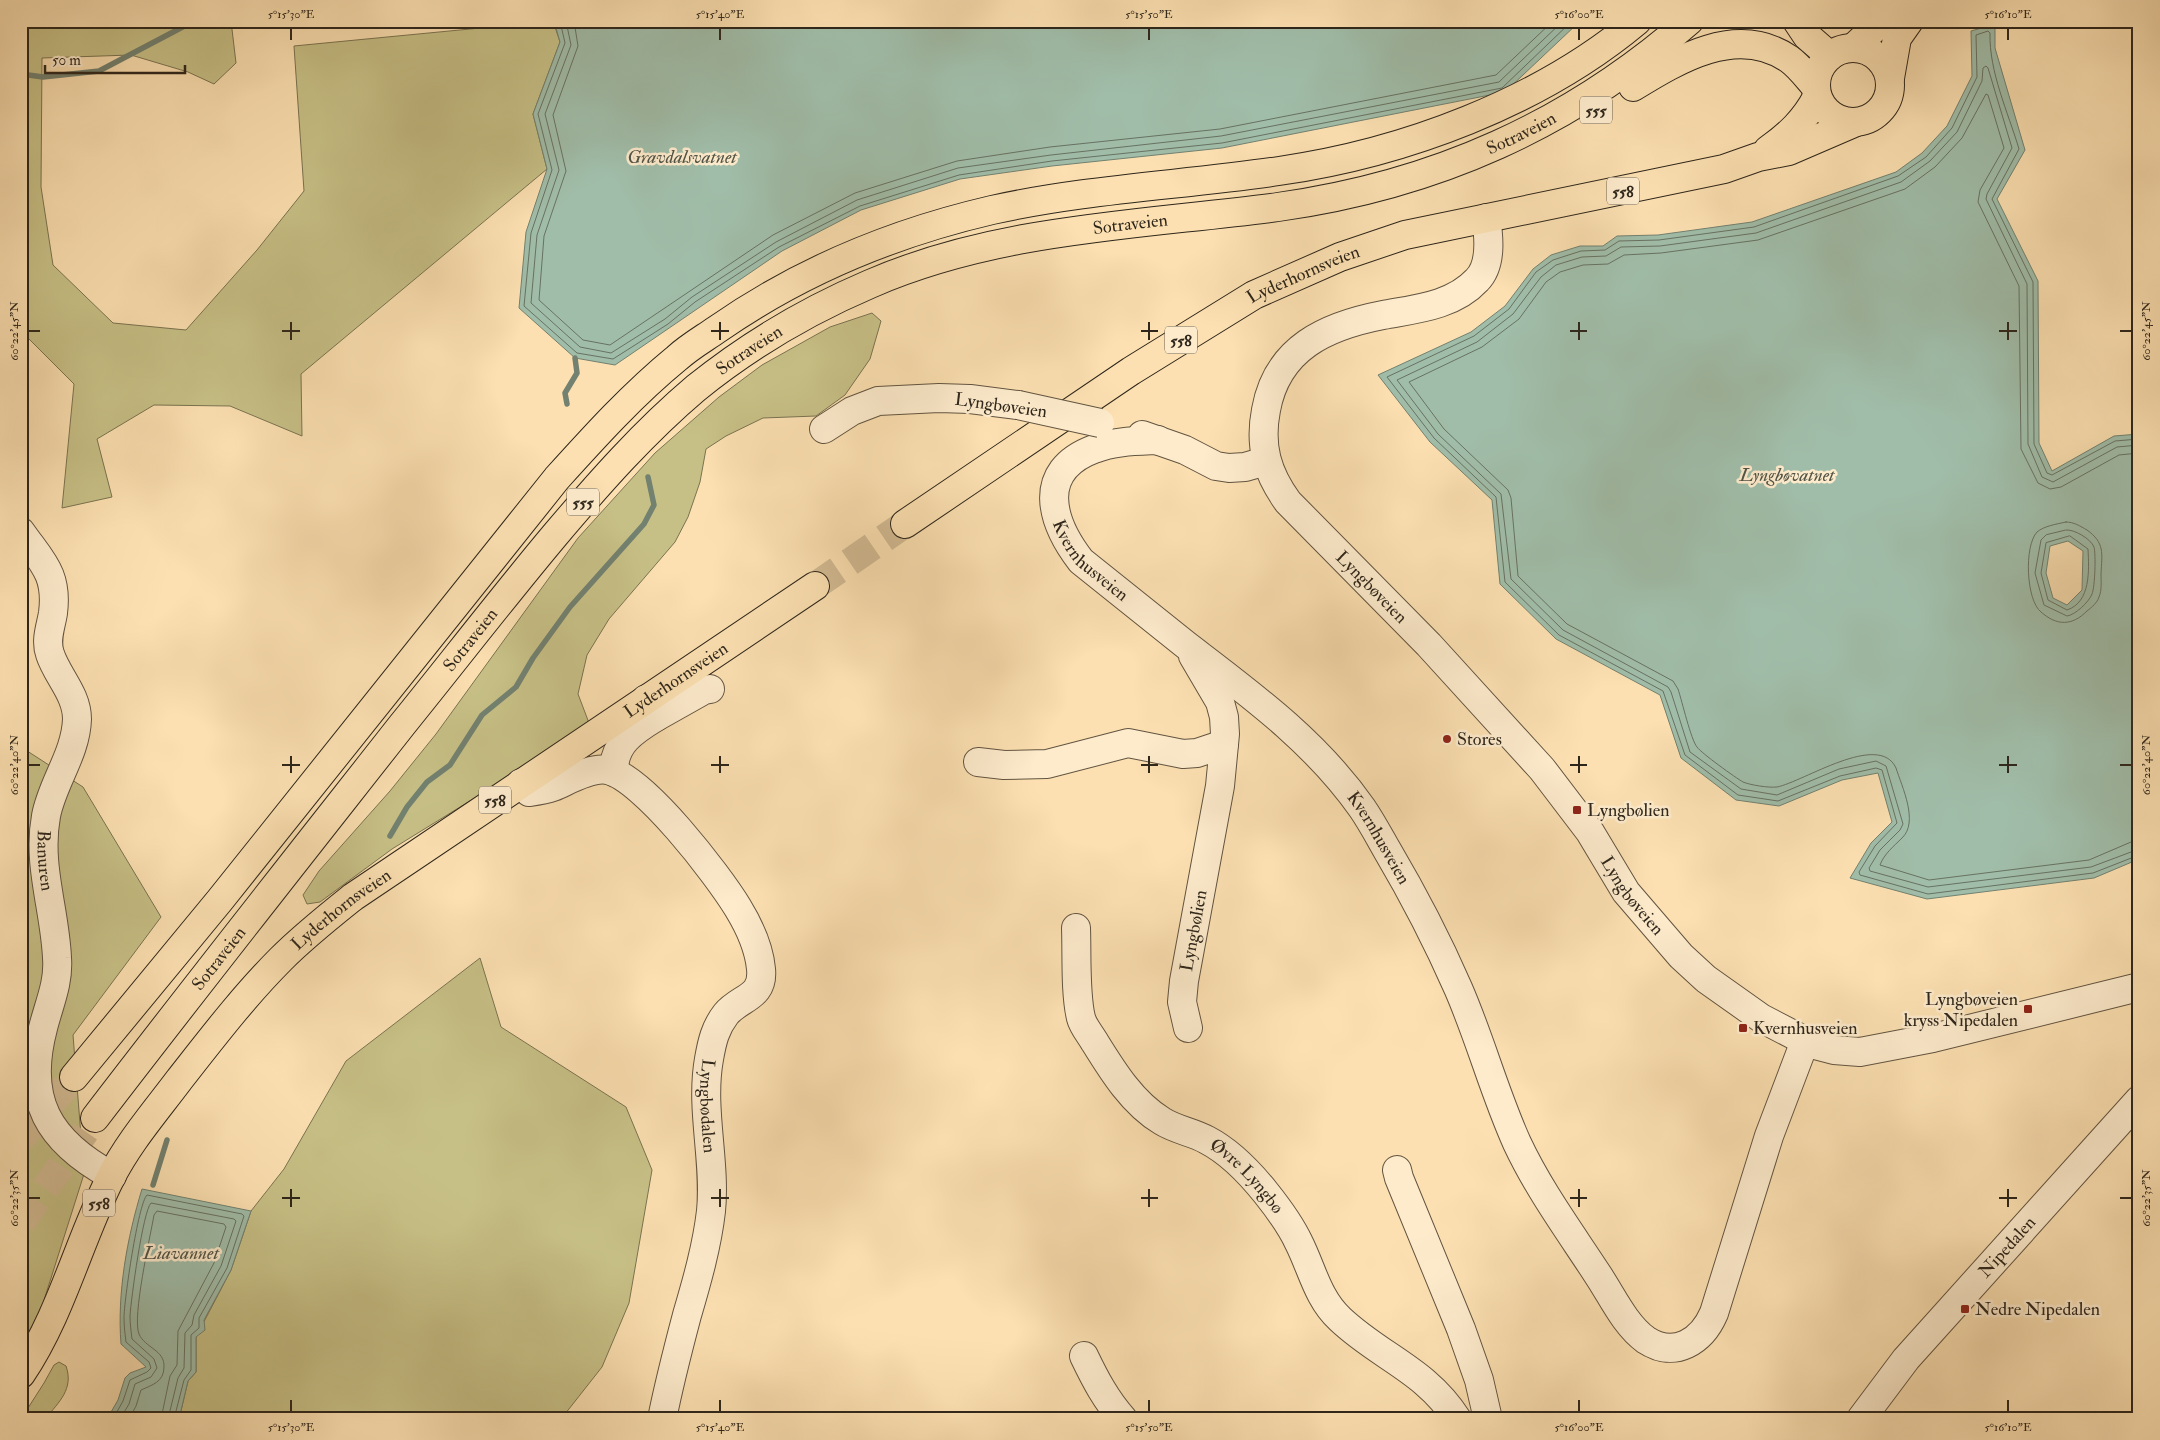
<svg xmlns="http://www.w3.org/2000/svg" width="2160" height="1440" font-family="'IM FELL Double Pica',serif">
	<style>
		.green { fill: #c7c086; stroke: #7a7350 }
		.water { fill: #a0bda9; stroke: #728170; fill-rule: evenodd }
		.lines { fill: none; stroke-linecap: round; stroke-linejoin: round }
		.shore { stroke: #677262; stroke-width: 1 }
		.stream { stroke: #728170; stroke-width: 5.5 }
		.major-tunnel { stroke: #d3bb93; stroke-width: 28; stroke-dasharray: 28 14; stroke-linecap: butt }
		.highway-tunnel { stroke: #d3bb93; stroke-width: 28; stroke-dasharray: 28 14; stroke-linecap: butt }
		.minor-casing { stroke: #625440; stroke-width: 30 }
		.major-casing { stroke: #2e261b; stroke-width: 30 }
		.highway-casing { stroke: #2e261b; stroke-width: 30 }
		.minor { stroke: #fdebcc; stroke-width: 28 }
		.major { stroke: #fce0b1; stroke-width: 28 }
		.highway { stroke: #fce0b1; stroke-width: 28 }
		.minor-bridge-casing { stroke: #625440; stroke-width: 30; stroke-linecap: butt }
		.minor-bridge { stroke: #fdebcc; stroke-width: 28 }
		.ticks { fill: none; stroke: #2e261b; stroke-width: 2 }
		.poi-dot { fill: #8f2418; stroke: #fdebcc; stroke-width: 2 }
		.labels { text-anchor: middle; stroke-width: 5; stroke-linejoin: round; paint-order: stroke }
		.shield { fill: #fdebcc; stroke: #6c6150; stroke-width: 1 }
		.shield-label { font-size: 16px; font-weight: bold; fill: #2e261b }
		.street-label { font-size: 18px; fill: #2e261b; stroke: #fdebcc }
		.poi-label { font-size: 18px; fill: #2e261b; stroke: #fdebcc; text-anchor: start }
		.water-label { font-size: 19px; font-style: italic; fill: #505346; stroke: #fdebcc }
		.neatline { fill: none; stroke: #2e261b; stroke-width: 2 }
		.ticks-label { font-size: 12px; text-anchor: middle; fill: #2e261b }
	</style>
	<rect width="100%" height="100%" fill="#fce0b1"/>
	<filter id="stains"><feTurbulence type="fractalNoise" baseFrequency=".004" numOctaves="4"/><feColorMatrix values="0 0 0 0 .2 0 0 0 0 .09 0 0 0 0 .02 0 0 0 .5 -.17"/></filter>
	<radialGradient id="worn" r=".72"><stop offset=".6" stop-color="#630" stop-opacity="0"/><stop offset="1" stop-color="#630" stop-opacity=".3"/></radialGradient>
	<path class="green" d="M 21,21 L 231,21 L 236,63 L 214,84 L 188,72 L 131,55 L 42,58 L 41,187 L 53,265 L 113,323 L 186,330 L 257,250 L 304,191 L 294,46 L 553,21 L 560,42 L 533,114 L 547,169 L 301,374 L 302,436 L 230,406 L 154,405 L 97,439 L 112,497 L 62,508 L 74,384 L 21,331 Z
		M 872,313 L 881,321 L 870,359 L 845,395 L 816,416 L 763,418 L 726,436 L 706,449 L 700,482 L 688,517 L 675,542 L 609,619 L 587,655 L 578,694 L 589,723 L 499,783 L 392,849 L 320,902 L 307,904 L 303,895 L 319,871 L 390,791 L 436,734 L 578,538 L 655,453 L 719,397 L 762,365 L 830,327 Z
		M 21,747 L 83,787 L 161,917 L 73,1035 L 84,1174 L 45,1297 L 33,1343 L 21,1364 Z
		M 480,958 L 501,1027 L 626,1107 L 652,1170 L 629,1303 L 602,1367 L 565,1414 L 565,1419 L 179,1419 L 188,1381 L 196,1372 L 196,1337 L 231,1270 L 251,1211 L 284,1169 L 346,1061 Z
		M 59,1362 L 66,1366 C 74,1389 59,1402 45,1419 L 21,1419 L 44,1383 L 54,1365 Z"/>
	<path class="water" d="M 554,21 L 1574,21 L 1577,24 L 1505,92 L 1222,148 L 1052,166 L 960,179 L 861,210 L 782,251 L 615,365 L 575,358 L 519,308 L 526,232 L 547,169 L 533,114 L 560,42 Z
		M 1995,24 L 1995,48 L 2025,150 L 1997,199 L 2038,281 L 2039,443 L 2052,471 L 2114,436 L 2139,434 L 2139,859 L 2094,878 L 1927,899 L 1850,878 L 1871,843 L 1892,822 L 1878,773 L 1842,780 L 1779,806 L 1736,800 L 1681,758 L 1660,695 L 1556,639 L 1500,584 L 1492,500 L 1430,442 L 1378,375 L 1471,332 L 1505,306 L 1533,269 L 1551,255 L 1580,246 L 1603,246 L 1617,236 L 1658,235 L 1752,222 L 1896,172 L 1922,153 L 1947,126 L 1972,76 L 1971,31 ZM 2068,541 L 2083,551 L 2082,590 L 2067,605 L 2053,598 L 2046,573 L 2050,546 Z
		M 142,1189 L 251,1211 L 231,1270 L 204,1320 L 205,1330 L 196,1337 L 196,1372 L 188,1381 L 179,1419 L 107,1419 L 118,1400 L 125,1378 L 130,1373 L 146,1367 L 121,1344 C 117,1293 127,1238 142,1189 Z"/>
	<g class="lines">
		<path class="shore" d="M 560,21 L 565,43 L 538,114 L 552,170 L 531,233 L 524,306 L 577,353 L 613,359 L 668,324 L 695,302 L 779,247 L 860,206 L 959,175 L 1052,161 L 1222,143 L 1502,88 L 1572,21
			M 566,21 L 571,45 L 545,114 L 559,170 L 537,235 L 531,303 L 580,347 L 611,353 L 665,319 L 692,297 L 776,242 L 857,200 L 958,168 L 1051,155 L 1221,136 L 1499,82 L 1563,21
			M 574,21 L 578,46 L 553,115 L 566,171 L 544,236 L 539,300 L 583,340 L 610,345 L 773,235 L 855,193 L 957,161 L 1050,147 L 1220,129 L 1496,75 L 1553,21
			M 2139,439 L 2115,441 L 2052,475 L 2047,473 L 2034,444 L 2033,282 L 1992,199 L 2019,149 C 2008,112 1989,72 1990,33 L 1988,31 L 1976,35 L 1977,77 L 1952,128 L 1926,157 L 1898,176 L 1754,227 L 1659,240 L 1619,241 L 1605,250 L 1581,251 L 1553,260 L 1536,272 L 1509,309 L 1474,336 L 1387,377 L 1434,438 L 1496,497 L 1505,582 L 1559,635 L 1663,691 L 1685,755 L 1738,795 L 1778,801 L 1840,776 L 1876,768 L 1882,770 L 1897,823 L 1875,846 L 1859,872 L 1860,875 L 1928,894 L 2093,873 L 2139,855
			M 2139,445 L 2117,447 L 2053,482 L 2042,477 L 2028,444 L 2027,284 L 1986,199 L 1987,194 L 2012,148 L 1988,68 L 1986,66 L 1983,68 L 1982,81 L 1957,132 L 1930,161 L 1901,182 L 1756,233 L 1660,246 L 1621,247 L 1606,256 L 1582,257 L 1556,265 L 1541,277 L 1513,314 L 1477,342 L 1397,380 L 1438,434 L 1501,494 L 1511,579 L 1563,630 L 1668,687 L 1671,692 L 1690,752 L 1741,789 L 1777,795 L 1839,769 L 1876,761 L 1886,766 L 1903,824 L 1900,830 L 1880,850 L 1869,868 L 1870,871 L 1928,887 L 2091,867 L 2139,849
			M 2139,453 L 2119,455 L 2061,487 L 2050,489 L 2038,483 L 2021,449 L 2019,286 L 1978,202 L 1980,190 L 2004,148 L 1988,95 L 1986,94 L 1962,138 L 1935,167 L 1905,189 L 1758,240 L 1661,253 L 1624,255 L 1608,264 L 1583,265 L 1560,272 L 1546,282 L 1519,319 L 1482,347 L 1409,382 L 1444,429 L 1508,490 L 1511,498 L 1518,576 L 1567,624 L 1673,681 L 1678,689 C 1682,701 1691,740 1697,747 C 1701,753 1736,778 1743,782 C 1750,785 1769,788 1777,787 C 1803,782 1879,731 1896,768 C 1902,787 1919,822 1902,838 C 1894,846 1884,854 1880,865 L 1929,880 L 2089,860 L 2131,842 L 2139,841
			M 2066,522 C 2074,522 2080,526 2087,530 C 2105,543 2102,553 2101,574 C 2101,581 2102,590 2099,597 C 2097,603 2092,607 2087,611 C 2072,626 2057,626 2041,612 C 2026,600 2024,546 2037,532 C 2044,526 2057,524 2066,522 Z
			M 2066,530 C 2074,529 2091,539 2094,547 C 2096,554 2095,587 2092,594 C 2089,602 2075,615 2067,616 L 2044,605 L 2035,573 L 2041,540 L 2046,535 Z
			M 2070,536 L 2088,549 C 2089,570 2091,602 2067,610 L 2048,600 L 2041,573 L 2046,543 Z
			M 113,1419 L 123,1401 L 130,1380 L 147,1372 L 151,1368 L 149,1362 L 126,1342 C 125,1334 124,1326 124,1318 C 124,1301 138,1204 147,1195 L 242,1214 L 244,1216 L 227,1268 L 199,1318 L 199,1328 L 191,1335 L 191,1370 L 184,1380 L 174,1419
			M 120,1419 L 129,1404 L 135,1384 L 151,1377 L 157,1368 L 154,1359 L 132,1339 C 131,1331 130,1323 130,1316 C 131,1299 143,1211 151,1203 L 234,1219 L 236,1221 L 221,1266 L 194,1315 L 192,1325 L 185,1333 L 184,1368 L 178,1378 L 168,1419
			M 129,1419 L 136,1406 L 141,1390 C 152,1385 164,1382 164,1367 C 165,1350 145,1348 139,1334 C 132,1317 150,1238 154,1215 L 157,1211 L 224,1224 L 226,1227 L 214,1263 L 178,1331 L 177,1365 L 170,1376 L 161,1419"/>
		<path class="stream" d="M 21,74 L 43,77 L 99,71 L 194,21
			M 567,404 L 565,393 L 577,373 L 575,358
			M 390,836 L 407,807 L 427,782 L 450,765 L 482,715 L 516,687 L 533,658 L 570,607 L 644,524 L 654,505 L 648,477
			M 153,1185 L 167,1140"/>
		<path class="major-tunnel" d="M 815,586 L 905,524"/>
		<path class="highway-tunnel" d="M 21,1139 L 74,1077
			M 21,1223 L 95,1118"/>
		<defs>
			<g id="minor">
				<path id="s1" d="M 1486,218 C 1489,237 1492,265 1477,280 C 1453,306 1415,309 1383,315 C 1326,326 1277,348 1266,410 C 1259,446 1267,473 1288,502 L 1429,645 L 1542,769 L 1590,832 L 1626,892 L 1681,956 L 1706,979 L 1761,1018 L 1811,1044 L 1834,1050 L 1860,1052 L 1933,1038 L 2139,987"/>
				<path d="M 824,429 L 852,411 L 878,401 L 939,398 L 970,399 L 1018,405"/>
				<path d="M 1142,435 L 1185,450 L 1216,466 L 1229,468 L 1245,467 L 1266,461"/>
				<path id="s2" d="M 1158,440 C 1137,441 1114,441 1094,449 C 1035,471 1051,522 1081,561 C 1116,589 1151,617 1186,645 C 1250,694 1315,741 1362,808 C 1371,821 1379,836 1387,850 C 1413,894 1437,940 1458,988 C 1480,1038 1494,1092 1517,1143 C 1539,1190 1570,1232 1598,1275 C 1612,1296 1625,1325 1646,1340 C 1675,1359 1702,1341 1714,1313 L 1769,1136 L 1805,1041"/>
				<path id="s3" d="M 21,532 C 42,562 58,574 53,613 C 51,626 45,640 50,654 C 57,676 77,694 77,719 C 76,754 52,783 46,816 C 37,865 55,910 57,958 C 59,983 49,1004 43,1028 C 24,1100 48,1141 112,1176"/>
				<path d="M 656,717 L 704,690 L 710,689"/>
				<path d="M 978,762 L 1004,765 L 1047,764 L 1128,743 L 1183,754 L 1197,753 L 1224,744"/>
				<path d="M 614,772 C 613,744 633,731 656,717 L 646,699"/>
				<path id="s4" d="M 521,783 L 529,792 C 537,791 545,790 553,787 C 568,781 590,767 607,770 C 643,777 718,875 738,908 C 749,926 759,947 761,969 C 764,998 740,997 726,1014 C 715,1028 712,1042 709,1059 C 700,1109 716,1161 711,1211 C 707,1246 697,1281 687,1315 C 678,1349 669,1384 662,1419"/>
				<path id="s5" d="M 1076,928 C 1077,954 1075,994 1081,1018 C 1083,1026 1090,1034 1094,1041 C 1112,1070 1132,1103 1162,1121 C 1176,1130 1193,1132 1207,1140 C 1230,1152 1250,1173 1266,1193 C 1278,1208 1291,1226 1299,1243 C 1312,1269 1318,1299 1340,1319 C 1380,1357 1426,1370 1457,1419"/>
				<path id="s6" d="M 1188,1028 L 1182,1002 L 1184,981 L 1220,786 L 1225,734 L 1224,717 L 1220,702 L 1193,656"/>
				<path d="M 1397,1170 L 1399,1178 L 1461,1329 L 1479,1380 L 1488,1419"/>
				<path d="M 1084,1356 C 1095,1379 1106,1400 1123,1419"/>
				<path id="s7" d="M 1861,1419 L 1906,1359 L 2139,1100"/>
			</g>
			<g id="major">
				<circle cx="1853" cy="85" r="37"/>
				<path d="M 1853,48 L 1882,21"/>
				<path d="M 1890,78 L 1897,38 L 1909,21"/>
				<path d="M 1768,150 C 1789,135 1805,120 1817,97"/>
				<path id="s8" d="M 905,524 L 1131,371 L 1254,295 L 1340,257 L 1405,235 L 1724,169 L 1758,157 L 1789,151 L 1854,123"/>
				<path id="s9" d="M 21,1374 C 61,1315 78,1243 110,1179 C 128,1143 155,1112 179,1080 C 212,1038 244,996 281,959 C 304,936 328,917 353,897 L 815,586"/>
			</g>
			<g id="highway">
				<path d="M 1797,21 L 1807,36 L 1830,56"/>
				<path d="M 1633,87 C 1677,60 1737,23 1789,59 C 1799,66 1807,77 1815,86"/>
				<path d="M 74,1077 L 220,900 L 557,478 C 595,436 633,394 677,358 C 689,347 703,339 716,330 C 799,272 893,233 992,210 C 1086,189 1184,185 1279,171 C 1404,153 1539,103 1637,21"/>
				<path id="s10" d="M 95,1118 C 196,986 299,856 402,725 C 453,662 503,597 555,535 C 599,483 644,432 696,388 C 748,346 809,310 870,284 C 998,228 1142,225 1278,207 C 1435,185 1570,125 1689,21"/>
			</g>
		</defs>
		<use href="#minor" class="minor-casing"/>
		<use href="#major" class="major-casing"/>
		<use href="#highway" class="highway-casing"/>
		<use href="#minor" class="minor"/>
		<use href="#major" class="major"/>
		<use href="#highway" class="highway"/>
		<defs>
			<path id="minor-bridge" d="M 1018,405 L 1100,423"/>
		</defs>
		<use href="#minor-bridge" class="minor-bridge-casing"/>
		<use href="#minor-bridge" class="minor-bridge"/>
	</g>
	<path class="ticks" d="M 291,28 L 291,40M 720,28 L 720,40M 1149,28 L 1149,40M 1579,28 L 1579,40M 2008,28 L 2008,40M 291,322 L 291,340M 720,322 L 720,340M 1149,322 L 1149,340M 1579,322 L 1579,340M 2008,322 L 2008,340M 28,331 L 40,331M 282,331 L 300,331M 711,331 L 729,331M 1141,331 L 1158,331M 1570,331 L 1587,331M 1999,331 L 2017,331M 2120,331 L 2132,331M 291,756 L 291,773M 720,756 L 720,773M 1149,756 L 1149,773M 1579,756 L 1579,773M 2008,756 L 2008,773M 28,765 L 40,765M 282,765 L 300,765M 711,765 L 729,765M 1141,765 L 1158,765M 1570,765 L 1587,765M 1999,765 L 2017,765M 2120,765 L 2132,765M 291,1189 L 291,1207M 720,1189 L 720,1207M 1149,1189 L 1149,1207M 1579,1189 L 1579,1207M 2008,1189 L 2008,1207M 28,1198 L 40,1198M 282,1198 L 300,1198M 711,1198 L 729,1198M 1141,1198 L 1158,1198M 1570,1198 L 1587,1198M 1999,1198 L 2017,1198M 2120,1198 L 2132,1198M 291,1400 L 291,1412M 720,1400 L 720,1412M 1149,1400 L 1149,1412M 1579,1400 L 1579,1412M 2008,1400 L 2008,1412"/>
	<g class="poi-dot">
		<circle cx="1447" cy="739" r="5"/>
		<rect x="1572" y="805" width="10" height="10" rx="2.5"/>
		<rect x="2023" y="1004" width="10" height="10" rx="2.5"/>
		<rect x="1738" y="1023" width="10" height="10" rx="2.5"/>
		<rect x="1960" y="1304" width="10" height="10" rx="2.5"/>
	</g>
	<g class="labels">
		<g class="shield">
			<rect x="1580" y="96.5" width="32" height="27" rx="4"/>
			<rect x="1607" y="177.5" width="32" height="27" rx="4"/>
			<rect x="1165" y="326.5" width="32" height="27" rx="4"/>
			<rect x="567" y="488.5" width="32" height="27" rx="4"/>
			<rect x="479" y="786.5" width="32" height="27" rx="4"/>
			<rect x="83" y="1189.5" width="32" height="27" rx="4"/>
		</g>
		<g class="shield-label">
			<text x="1596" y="116">555</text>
			<text x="1623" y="197">558</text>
			<text x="1181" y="346">558</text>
			<text x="583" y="508">555</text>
			<text x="495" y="806">558</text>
			<text x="99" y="1209">558</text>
		</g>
		<g class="street-label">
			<text dy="6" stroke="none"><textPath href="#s10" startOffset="1822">Sotraveien</textPath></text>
			<text dy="6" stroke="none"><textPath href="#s10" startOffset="1418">Sotraveien</textPath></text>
			<text dy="6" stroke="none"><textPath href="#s8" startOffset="471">Lyderhornsveien</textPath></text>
			<text dy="6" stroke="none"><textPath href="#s10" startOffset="1012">Sotraveien</textPath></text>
			<text transform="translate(1001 405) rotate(8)" y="6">Lyngbøveien</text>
			<text dy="6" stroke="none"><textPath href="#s2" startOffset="208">Kvernhusveien</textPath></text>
			<text dy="6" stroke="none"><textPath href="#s1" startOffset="546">Lyngbøveien</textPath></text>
			<text dy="6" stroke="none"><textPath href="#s10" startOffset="608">Sotraveien</textPath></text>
			<text dy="6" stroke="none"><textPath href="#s9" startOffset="978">Lyderhornsveien</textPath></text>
			<text dy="6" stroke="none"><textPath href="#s2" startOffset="612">Kvernhusveien</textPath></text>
			<text dy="6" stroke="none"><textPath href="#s3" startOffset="350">Banuren</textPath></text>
			<text dy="6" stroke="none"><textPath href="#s1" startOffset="951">Lyngbøveien</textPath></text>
			<text dy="6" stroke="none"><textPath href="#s9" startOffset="572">Lyderhornsveien</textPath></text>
			<text dy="6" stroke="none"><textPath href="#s6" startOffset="99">Lyngbølien</textPath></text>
			<text dy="6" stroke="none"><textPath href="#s10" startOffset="202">Sotraveien</textPath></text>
			<text dy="6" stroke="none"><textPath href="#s4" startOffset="509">Lyngbødalen</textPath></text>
			<text dy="6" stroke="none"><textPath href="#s5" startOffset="326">Øvre Lyngbø</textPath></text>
			<text dy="6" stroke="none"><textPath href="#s7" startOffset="226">Nipedalen</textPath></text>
		</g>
		<g class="poi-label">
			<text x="1457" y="745">Stores</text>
			<text x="1587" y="816">Lyngbølien</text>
			<text x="2018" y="1005" text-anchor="end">Lyngbøveien<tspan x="2018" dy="21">kryss Nipedalen</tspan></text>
			<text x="1753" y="1034">Kvernhusveien</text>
			<text x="1975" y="1315">Nedre Nipedalen</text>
		</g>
		<g class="water-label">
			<text x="682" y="163">Gravdalsvatnet</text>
			<text x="1787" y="481">Lyngbøvatnet</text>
			<text x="181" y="1259">Liavannet</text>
		</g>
	</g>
	<rect width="2160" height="1440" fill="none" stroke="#fce0b1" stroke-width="55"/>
	<path d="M45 65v8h140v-8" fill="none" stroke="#2e261b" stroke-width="2.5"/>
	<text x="52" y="65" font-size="15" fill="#2e261b" stroke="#fdebcc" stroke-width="4" paint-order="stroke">50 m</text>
	<rect x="28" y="28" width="2104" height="1384" class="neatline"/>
	<g class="ticks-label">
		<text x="291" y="18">5°15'30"E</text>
		<text x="720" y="18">5°15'40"E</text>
		<text x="1149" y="18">5°15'50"E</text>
		<text x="1579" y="18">5°16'00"E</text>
		<text x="2008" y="18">5°16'10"E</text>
		<text transform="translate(14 331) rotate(-90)" y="4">60°22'45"N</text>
		<text transform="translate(2146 331) rotate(-90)" y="4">60°22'45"N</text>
		<text transform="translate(14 765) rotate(-90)" y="4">60°22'40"N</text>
		<text transform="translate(2146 765) rotate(-90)" y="4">60°22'40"N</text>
		<text transform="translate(14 1198) rotate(-90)" y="4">60°22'35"N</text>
		<text transform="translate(2146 1198) rotate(-90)" y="4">60°22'35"N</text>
		<text x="291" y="1431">5°15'30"E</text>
		<text x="720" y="1431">5°15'40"E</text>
		<text x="1149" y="1431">5°15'50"E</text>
		<text x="1579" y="1431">5°16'00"E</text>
		<text x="2008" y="1431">5°16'10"E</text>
	</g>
	<rect width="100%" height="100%" filter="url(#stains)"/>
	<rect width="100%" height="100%" fill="url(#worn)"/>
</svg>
